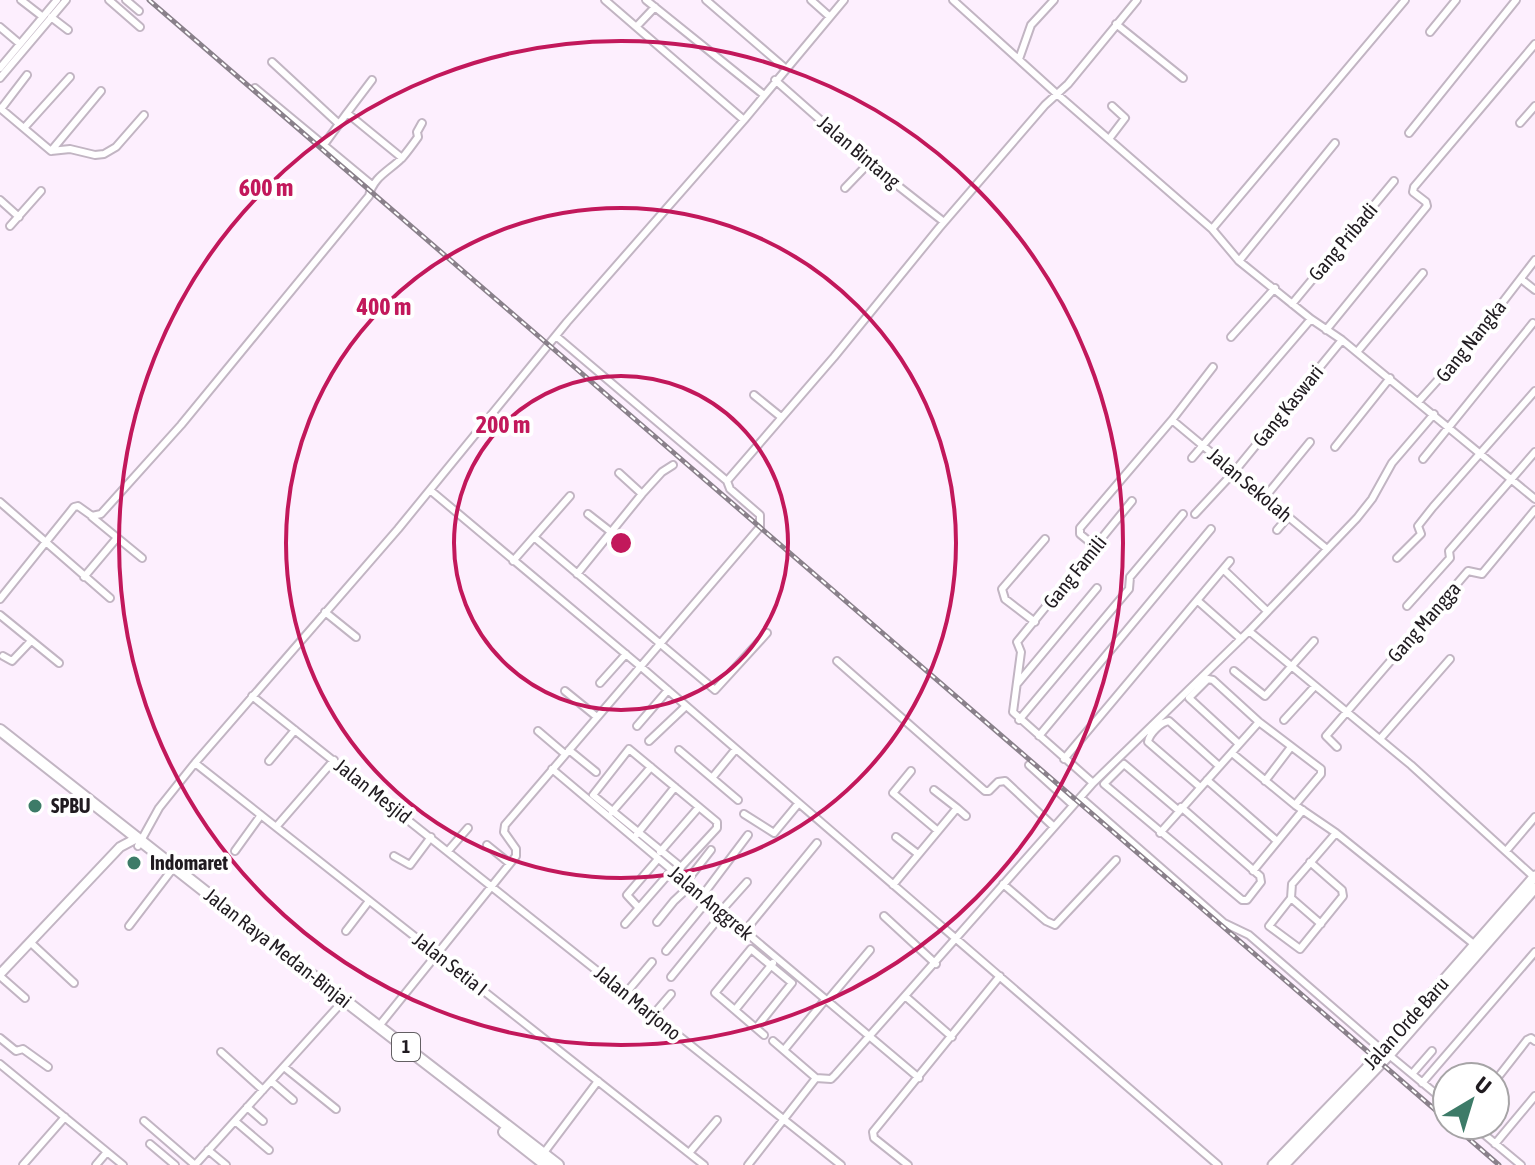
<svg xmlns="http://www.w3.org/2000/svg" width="1535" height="1165" font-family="'Asap Condensed',sans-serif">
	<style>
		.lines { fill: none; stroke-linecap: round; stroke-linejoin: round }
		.minor-casing { stroke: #c2b5c3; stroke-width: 10 }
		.tertiary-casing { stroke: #c2b5c3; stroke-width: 12 }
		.secondary-casing { stroke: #c2b5c3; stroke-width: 13 }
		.trunk-casing { stroke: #c2b5c3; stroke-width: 14 }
		.minor { stroke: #fff; stroke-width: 6 }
		.tertiary { stroke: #fff; stroke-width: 8 }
		.secondary { stroke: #fff; stroke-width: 9 }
		.trunk { stroke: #fff; stroke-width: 10 }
		.rail-casing { stroke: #8a818b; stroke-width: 5 }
		.rail { stroke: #fff; stroke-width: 2; stroke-dasharray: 6; stroke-linecap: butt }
		.ring { fill: none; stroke: #c2185b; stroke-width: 4 }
		.poi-dot { fill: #3d7b68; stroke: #fff; stroke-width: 3 }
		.labels { text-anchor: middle; stroke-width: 8; stroke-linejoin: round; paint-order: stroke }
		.shield { fill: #fff; stroke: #635f63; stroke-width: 2 }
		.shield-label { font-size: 18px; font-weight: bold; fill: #201b20 }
		.street-label { font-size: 20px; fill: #201b20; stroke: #fff }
		.poi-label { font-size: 20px; font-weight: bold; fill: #201b20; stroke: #fff; text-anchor: start }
		.centre { fill: #c2185b; stroke: #fff; stroke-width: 4 }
		.ring-label { font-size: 24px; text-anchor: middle; font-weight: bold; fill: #c2185b; stroke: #fff; stroke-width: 8; stroke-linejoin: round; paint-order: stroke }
	</style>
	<rect width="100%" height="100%" fill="#fdeffe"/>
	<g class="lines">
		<defs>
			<path id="minor" d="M 21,0 L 43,17
				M 109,0 L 140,27
				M 126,0 L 139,11
				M 605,0 L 744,120
				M 646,0 L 764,95
				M 706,0 L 785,68
				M 811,0 L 830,17
				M 953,0 L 1058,95 L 1212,229 L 1239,261 L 1311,319 L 1342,340 L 1535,499
				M 51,17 L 68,30
				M 1116,24 L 1183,78
				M 637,26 L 655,7
				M 0,27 L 20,44
				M 1430,32 L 1456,0
				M 1019,59 L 1031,25 L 1054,0
				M 272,62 L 339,124
				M 0,68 L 57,0
				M 0,78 L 66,0
				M 775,80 L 869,163 L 944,222
				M 255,88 L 372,185
				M 0,108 L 51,151 L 70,149 L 95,155 L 104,154 L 116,147 L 144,115
				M 1,109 L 27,75
				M 347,113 L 372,80
				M 1520,123 L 1535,106
				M 24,128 L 70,77
				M 1409,133 L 1516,0
				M 1109,139 L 1125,118 L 1112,106
				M 323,146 L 347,113 L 402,158
				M 51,151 L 101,91
				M 845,188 L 869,163
				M 0,200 L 19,217
				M 10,226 L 41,191
				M 1212,229 L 1405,0
				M 1239,261 L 1335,143
				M 1521,279 L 1535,290
				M 1292,304 L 1394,181
				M 1326,330 L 1427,206 L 1426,202 L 1413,192 L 1414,187 L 1535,44
				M 556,336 L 727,481
				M 1231,337 L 1275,288
				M 1357,352 L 1423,273
				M 754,395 L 781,417
				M 1419,401 L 1472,342 L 1535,260
				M 1172,420 L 1327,549
				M 1335,447 L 1390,378
				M 1192,458 L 1311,319
				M 1423,459 L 1533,323
				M 619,473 L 642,494
				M 430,490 L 640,666 L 1218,1165
				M 570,496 L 534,537 L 715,690 L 767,633
				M 1265,497 L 1310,442
				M 0,502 L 110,598
				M 588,514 L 611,532
				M 1195,514 L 1234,472 L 1342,340
				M 92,517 L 142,558
				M 1277,530 L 1288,517
				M 1096,547 L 1080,534 L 1080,528 L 1172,420 L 1213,367
				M 1397,558 L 1421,534 L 1418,526 L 1433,507 L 1535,391
				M 513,561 L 534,537
				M 1224,570 L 1267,611
				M 577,574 L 642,494 L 662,472 L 673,465
				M 84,577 L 116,539
				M 0,599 L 74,507 L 78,506 L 92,516 L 101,514 L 181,425 L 369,196 C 373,177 389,171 402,158 C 408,151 413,144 418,137 L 417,132 L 422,123
				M 1198,601 L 1241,639
				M 1407,606 L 1450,558 L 1449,551 L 1535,452
				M 325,612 L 356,637
				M 0,615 L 59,663
				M 1035,622 L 1005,599 L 1002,589 L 1045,539
				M 1249,631 L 1411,765 L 1534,877
				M 3,656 L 12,661 L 31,641
				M 837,661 L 985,791 L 989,791 L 998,782 L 1005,781 L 1054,827
				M 1234,671 L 1265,696 L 1314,641
				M 600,683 L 626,654
				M 1017,684 L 1097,588
				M 565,691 L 597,717
				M 252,696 L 841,1165
				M 1019,720 L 1129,589 L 1130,577 L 1183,514
				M 1284,720 L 1315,686
				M 637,726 L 668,690
				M 538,731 L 565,754
				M 1039,736 L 1211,529
				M 1380,739 L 1450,659
				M 649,741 L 686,706
				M 1239,744 L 1189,698 L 1208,679 L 1213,680 L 1259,722 L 1321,769 L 1321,774 L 1295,805
				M 1337,747 L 1326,736 L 1468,571 L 1482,574 L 1535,510
				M 629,749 L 717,822 L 717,828 L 681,867 L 593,795 Z
				M 569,750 L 596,772
				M 679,750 L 738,800
				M 1232,753 L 1295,805 L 1336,833 L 1475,945
				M 1064,759 L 1230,561
				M 269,761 L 295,730
				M 195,763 L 704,1165
				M 1029,765 L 1073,805
				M 552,769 L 919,1078
				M 911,771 L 893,793 L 938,831
				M 712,778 L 735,750
				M 1207,780 L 1277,841
				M 1265,781 L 1291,747
				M 1093,783 L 1013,712 L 1021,652 L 1017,642 L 1132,501
				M 1200,787 L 1148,742 C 1149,734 1161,722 1169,721 L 1219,766
				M 934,790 L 957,808
				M 1081,798 L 1224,923 L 1249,935 L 1382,1050
				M 1178,810 L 1124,764 L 1104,784 L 1242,900 L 1247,900 L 1261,882 L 1260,876 L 1181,807
				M 612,812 L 651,767
				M 744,814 L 774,833 L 798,804
				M 276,827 L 334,760
				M 1160,833 L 1259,722
				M 637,834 L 675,787
				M 896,837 L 918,854
				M 487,845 L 509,863
				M 138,846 L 159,808 L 195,763 L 398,529 L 567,322 L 744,120 L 844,0
				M 235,851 L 261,815
				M 448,851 L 468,828
				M 1506,851 L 1535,817
				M 660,852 L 699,807
				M 394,856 L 410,865 L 431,837
				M 1310,862 L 1342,890 L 1343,896 L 1300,949 L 1269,926 L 1291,898 L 1292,884 L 1336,833
				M 1253,871 L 1303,810
				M 686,882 L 711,850
				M 1003,884 L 1046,921 L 1055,925 L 1116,860
				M 893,885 L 957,808 L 966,816
				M 702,896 L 748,835
				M 1291,898 L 1321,924
				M 639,908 L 627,895 L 658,859
				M 721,911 L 747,882
				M 884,916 L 936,964
				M 657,922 L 674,901 L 690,886
				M 625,924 L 672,870
				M 129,926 L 171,871
				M 346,931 L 369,901
				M 744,932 L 817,843
				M 30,942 L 74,983
				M 666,951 L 708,900
				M 0,976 L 25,998
				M 671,977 L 723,913
				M 626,993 L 652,962
				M 905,996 L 952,1037
				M 827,1001 L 870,950
				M 735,1010 L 773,963
				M 653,1015 L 671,994
				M 379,1026 L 516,856 L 516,849 L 504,832 L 505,825 L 760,527 L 760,515 L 730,489 L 727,481 L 834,357 L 939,228 L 1045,105 L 1068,84 L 1137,0
				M 756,1028 L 792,983 L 751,949 L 715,993 L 764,1035
				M 0,1038 L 16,1051 L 23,1049 L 48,1067
				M 773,1041 L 816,1078
				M 784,1050 L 825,1000
				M 221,1052 L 263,1090
				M 1389,1055 L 1447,1103
				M 0,1064 L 123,1165
				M 284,1067 L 336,1109
				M 1412,1074 L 1432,1051
				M 271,1081 L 293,1100
				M 1495,1081 L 1527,1040 L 1531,1038 L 1535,1041
				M 1422,1083 L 1535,952
				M 247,1107 L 263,1121
				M 144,1121 L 195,1165 L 344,1000
				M 235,1121 L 269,1150
				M 1473,1125 L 1521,1165
				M 150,1144 L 175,1165
				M 1495,1144 L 1535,1096
				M 208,1150 L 226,1165
				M 689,1153 L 717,1120
				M 543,1154 L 598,1081
				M 23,1165 L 65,1117
				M 96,1165 L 107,1152
				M 748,1165 L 816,1078 L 831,1079 L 835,1075 L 1093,783 L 1249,631 L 1357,518 L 1372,499 L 1392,463 L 1434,414
				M 908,1165 L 874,1138 L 873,1132 L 1000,976"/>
			<path id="tertiary" d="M 0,974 L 120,847 L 137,838"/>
			<path id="secondary" d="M 1273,1165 L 1365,1070 L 1535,876
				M 1284,1165 L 1389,1055 L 1535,888"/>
			<path id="trunk" d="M 0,730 L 273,945 L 558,1165
				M 504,1132 L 546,1165"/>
		</defs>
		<use href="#minor" class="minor-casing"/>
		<use href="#tertiary" class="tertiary-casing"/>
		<use href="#secondary" class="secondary-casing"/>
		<use href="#trunk" class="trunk-casing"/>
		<use href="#minor" class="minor"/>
		<use href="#tertiary" class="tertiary"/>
		<use href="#secondary" class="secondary"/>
		<use href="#trunk" class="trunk"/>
		<defs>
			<path id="rail" d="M 149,0 L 1447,1120
				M 1453,1125 L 1499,1165"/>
		</defs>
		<use href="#rail" class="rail-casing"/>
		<use href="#rail" class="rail"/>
	</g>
	<g class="ring">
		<circle cx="621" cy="543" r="167"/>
		<circle cx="621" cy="543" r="335"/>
		<circle cx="621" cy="543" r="502"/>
	</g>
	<g class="poi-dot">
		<circle cx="35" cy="806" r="8"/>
		<circle cx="134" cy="863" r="8"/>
	</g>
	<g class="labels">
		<rect class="shield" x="392" y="1033" width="28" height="28" rx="6"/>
		<g class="shield-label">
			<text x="406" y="1053">1</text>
		</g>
		<g class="street-label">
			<text transform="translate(859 152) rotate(40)" y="7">Jalan Bintang</text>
			<text transform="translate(1343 242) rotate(-50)" y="7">Gang Pribadi</text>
			<text transform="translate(1471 341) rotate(-51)" y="7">Gang Nangka</text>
			<text transform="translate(1288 406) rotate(-51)" y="7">Gang Kaswari</text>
			<text transform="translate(1250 485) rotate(40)" y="7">Jalan Sekolah</text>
			<text transform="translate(1075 572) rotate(-51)" y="7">Gang Famili</text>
			<text transform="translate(1424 622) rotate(-49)" y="7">Gang Mangga</text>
			<text transform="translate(373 791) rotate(38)" y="7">Jalan Mesjid</text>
			<text transform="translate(711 903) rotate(40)" y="7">Jalan Anggrek</text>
			<text transform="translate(278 948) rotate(38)" y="7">Jalan Raya Medan-Binjai</text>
			<text transform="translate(450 964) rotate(38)" y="7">Jalan Setia I</text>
			<text transform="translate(638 1003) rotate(39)" y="7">Jalan Marjono</text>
			<text transform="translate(1406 1023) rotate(-48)" y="7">Jalan Orde Baru</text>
		</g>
		<g class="poi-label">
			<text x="51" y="813">SPBU</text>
			<text x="150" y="870">Indomaret</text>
		</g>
	</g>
	<circle cx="621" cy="543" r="12" class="centre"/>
	<g class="ring-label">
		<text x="266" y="196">600 m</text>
		<text x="384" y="315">400 m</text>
		<text x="503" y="433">200 m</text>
	</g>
	<g transform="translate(1471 1101) rotate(38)"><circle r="38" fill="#ffffff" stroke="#a6a4a6" stroke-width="2"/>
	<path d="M0-6L14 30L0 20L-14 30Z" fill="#3d7b68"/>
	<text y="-12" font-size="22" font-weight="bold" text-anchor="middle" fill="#201b20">U</text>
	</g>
</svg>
